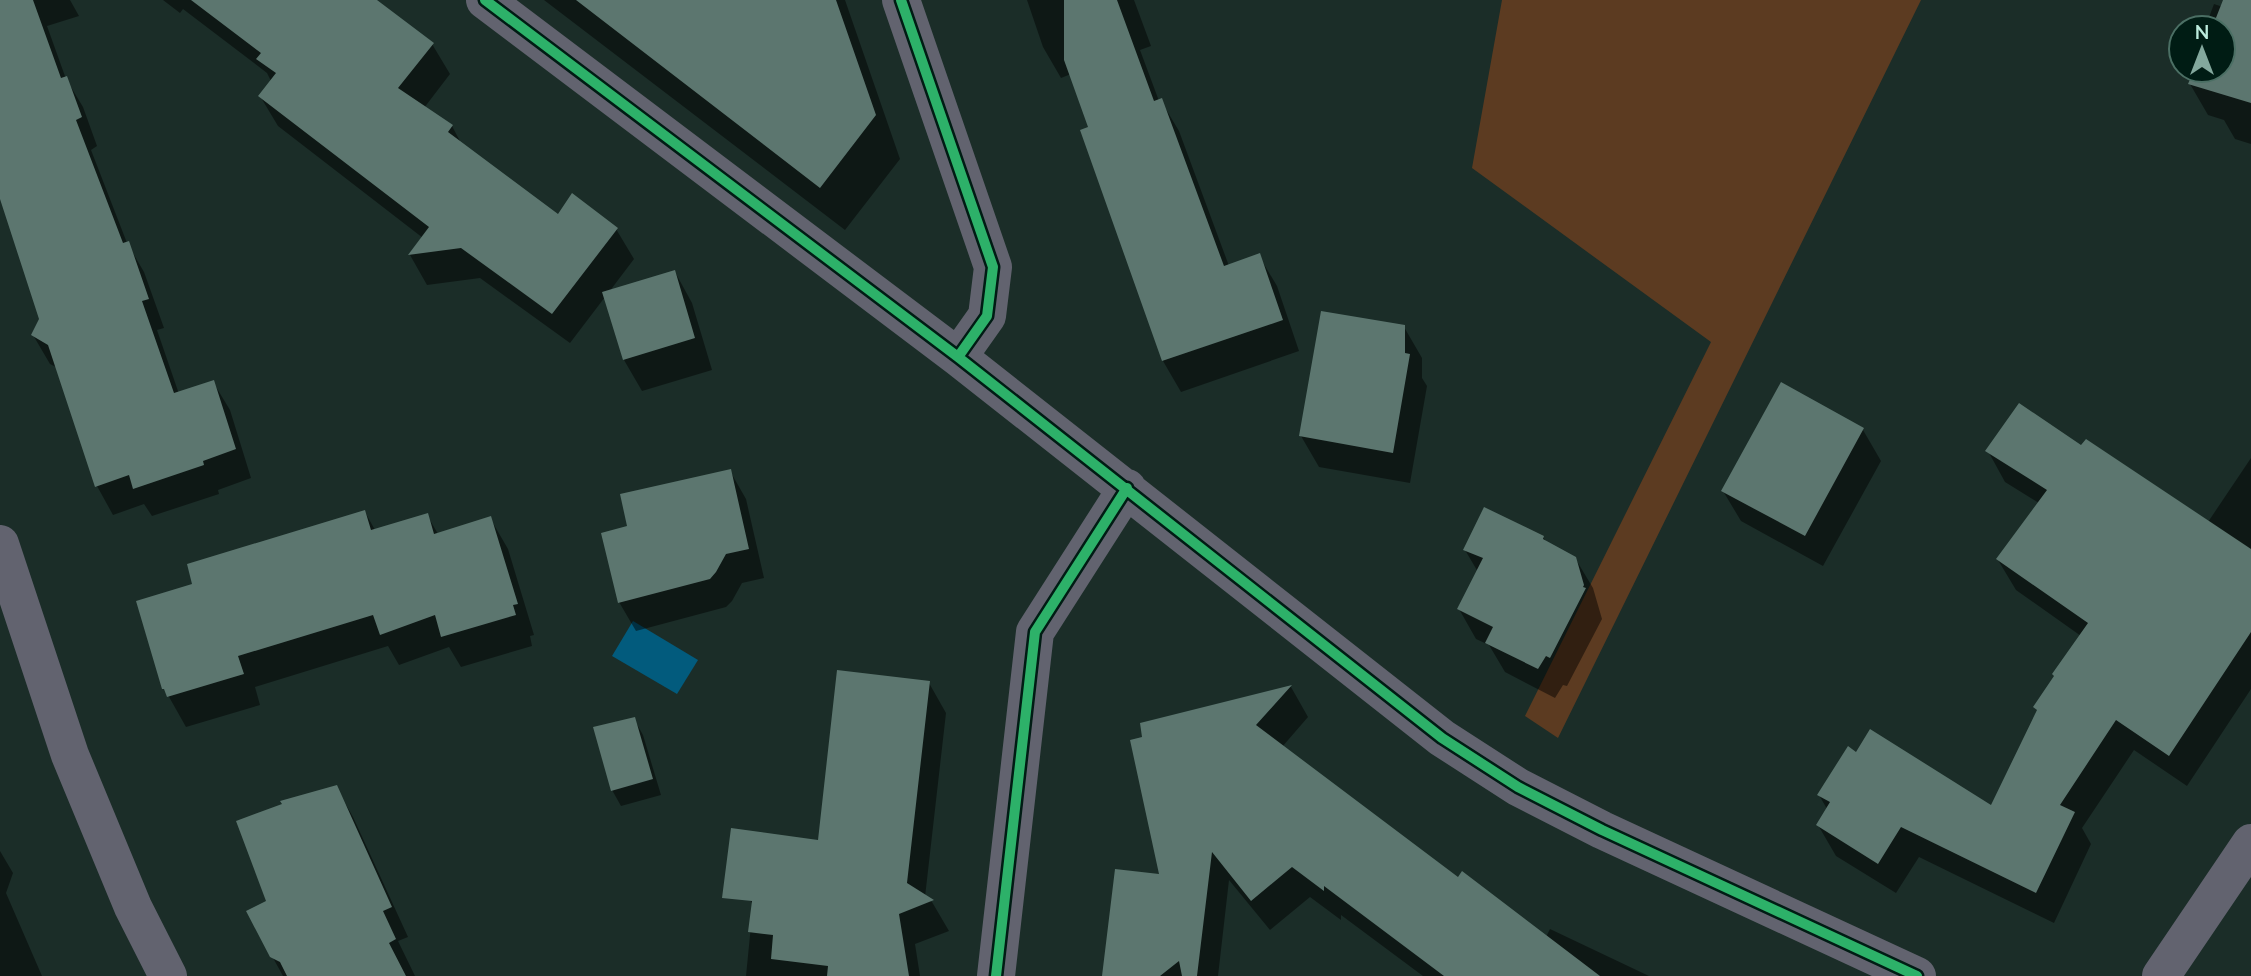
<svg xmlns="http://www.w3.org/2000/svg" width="2251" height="976" font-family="Lato,sans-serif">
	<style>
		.green { fill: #5c3b21 }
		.water { fill: #025b7d }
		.shadow { fill: #0007 }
		.building { fill: #5c766f }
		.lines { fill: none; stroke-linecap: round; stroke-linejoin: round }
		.minor { stroke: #62636f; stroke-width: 38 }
		.cycleway-casing { stroke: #001c14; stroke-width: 15 }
		.cycleway { stroke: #2db169; stroke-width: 10 }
	</style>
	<rect width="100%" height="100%" fill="#1b2d28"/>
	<path class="green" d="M 1502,0 L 1921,0 L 1558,738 L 1525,716 L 1711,342 L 1472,168 Z"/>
	<path class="water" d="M 633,621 L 698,660 L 677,694 L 612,656 Z"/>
	<path class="shadow" d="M 0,0 L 70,0 L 79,16 L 47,26 L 66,79 L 83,107 L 97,146 L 91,150 L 127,243 L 144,272 L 164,328 L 157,330 L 179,394 L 213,382 L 230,410 L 251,478 L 218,490 L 219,494 L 152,516 L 144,504 L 113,515 L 97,486 L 58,368 L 50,364 L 33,335 L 41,319 L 0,194 Z
		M 163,0 L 374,0 L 432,44 L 450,74 L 424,108 L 452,126 L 462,145 L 558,217 L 616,229 L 634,259 L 609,292 L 675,272 L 692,303 L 712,370 L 642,391 L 624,360 L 605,297 L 570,343 L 480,278 L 427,285 L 410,255 L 423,238 L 278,126 L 260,96 L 271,81 L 267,73 L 183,9 L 180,13 Z
		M 544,0 L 845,0 L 900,159 L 845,230 Z
		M 1027,0 L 1134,0 L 1151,46 L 1140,50 L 1159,101 L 1161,101 L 1179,131 L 1229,266 L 1259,256 L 1277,286 L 1299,351 L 1181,392 L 1163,361 L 1082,131 L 1090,128 L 1071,74 L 1061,78 L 1043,47 Z
		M 2225,0 L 2251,0 L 2251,144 L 2235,139 L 2224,120 L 2208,115 L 2190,84 L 2196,70 L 2223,70 L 2223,28 L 2205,28 L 2214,4 L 2223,7 Z
		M 1404,327 L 1422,358 L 1422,378 L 1427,386 L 1410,483 L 1319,467 L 1301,436 Z
		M 1863,430 L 1881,461 L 1823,566 L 1741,521 L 1723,491 Z
		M 2082,447 L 2208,522 L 2251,458 L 2251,689 L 2187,786 L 2134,750 L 2082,828 L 2091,844 L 2054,923 L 1919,857 L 1896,893 L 1836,856 L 1818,825 L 1827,809 L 1819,795 L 1856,754 L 1992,807 L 2038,712 L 2035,707 L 2081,636 L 2016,590 L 1998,560 L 2039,503 L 2005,482 L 1988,451 Z
		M 730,471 L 746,499 L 764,578 L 742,583 L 732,601 L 726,607 L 636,631 L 619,602 L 629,527 Z
		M 365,512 L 375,530 L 427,515 L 438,534 L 490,518 L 508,549 L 534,635 L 530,636 L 532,646 L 461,667 L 449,647 L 399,665 L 388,646 L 255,687 L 260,705 L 186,727 L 164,688 L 194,585 Z
		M 1543,537 L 1547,543 L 1575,558 L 1593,588 L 1602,619 L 1567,686 L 1563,685 L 1555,698 L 1505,672 L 1489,645 L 1476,639 L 1459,609 L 1478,572 L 1465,550 Z
		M 929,683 L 946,713 L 925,897 L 932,902 L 949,931 L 915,944 L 920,976 L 746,976 L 753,905 L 750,900 L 820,842 Z
		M 1291,687 L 1308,717 L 1282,747 L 1458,879 L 1546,937 L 1550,929 L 1649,976 L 1423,976 L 1341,915 L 1341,920 L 1310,897 L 1270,930 L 1229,880 L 1218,976 L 1105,976 L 1162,876 L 1142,724 Z
		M 634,719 L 643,735 L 661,795 L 621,806 L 612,790 Z
		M 336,787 L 353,817 L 408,937 L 398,941 L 415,976 L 283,976 L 272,956 L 268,902 Z
		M 0,851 L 13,873 L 6,893 L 42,976 L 0,976 Z"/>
	<path class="building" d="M 0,0 L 33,0 L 61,78 L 67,76 L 82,117 L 76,120 L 123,243 L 129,241 L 149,299 L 142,301 L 174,393 L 214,380 L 236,449 L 203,461 L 204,465 L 133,489 L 129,475 L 95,487 L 48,345 L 31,335 L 39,319 L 0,199 Z
		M 191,0 L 377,0 L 434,43 L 398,88 L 453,125 L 448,132 L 558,214 L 572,193 L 618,228 L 552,314 L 461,248 L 408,255 L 429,227 L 258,96 L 276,73 L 256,59 L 261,53 Z
		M 576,0 L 836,0 L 876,115 L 820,188 Z
		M 1064,0 L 1117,0 L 1154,101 L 1162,98 L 1224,266 L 1260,253 L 1283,320 L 1162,361 L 1080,130 L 1088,127 L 1064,60 Z
		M 2223,0 L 2251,0 L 2251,103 L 2188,84 L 2194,70 L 2223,70 L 2223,28 L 2212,28 Z
		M 675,270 L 695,338 L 623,360 L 602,292 Z
		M 1321,311 L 1405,325 L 1405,353 L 1410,354 L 1393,453 L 1299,436 Z
		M 1781,382 L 1864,428 L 1805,536 L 1721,491 Z
		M 2019,403 L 2081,445 L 2086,439 L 2251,549 L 2251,632 L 2169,756 L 2116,720 L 2060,805 L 2075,812 L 2036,893 L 1901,827 L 1878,864 L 1816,825 L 1830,802 L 1817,795 L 1848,746 L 1856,752 L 1870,729 L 1991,805 L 2037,710 L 2033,707 L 2054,676 L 2052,674 L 2088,623 L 1996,559 L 2047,490 L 1985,451 Z
		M 731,469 L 749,549 L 726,554 L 716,572 L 710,579 L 618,603 L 601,533 L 627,526 L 620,494 Z
		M 1484,507 L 1544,536 L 1543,539 L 1576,557 L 1584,585 L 1583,587 L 1586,588 L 1550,658 L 1546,656 L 1538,669 L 1485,643 L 1493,627 L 1457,609 L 1483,558 L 1463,550 Z
		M 365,510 L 371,530 L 428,513 L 434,534 L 491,516 L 518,604 L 513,605 L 516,615 L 441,637 L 435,615 L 380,635 L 373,615 L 238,656 L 244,674 L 167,697 L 164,689 L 162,689 L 136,601 L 192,584 L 187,564 Z
		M 837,670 L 930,681 L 907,883 L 934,900 L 899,914 L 909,976 L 827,976 L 828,966 L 771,959 L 773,935 L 748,932 L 752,901 L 722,898 L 731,828 L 818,840 Z
		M 1292,685 L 1256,725 L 1458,877 L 1462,871 L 1600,976 L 1444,976 L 1324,886 L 1324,891 L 1292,867 L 1251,901 L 1212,852 L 1197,976 L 1182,976 L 1179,961 L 1160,976 L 1102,976 L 1115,869 L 1159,874 L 1130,740 L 1142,737 L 1140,723 Z
		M 635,717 L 653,779 L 611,791 L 593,727 Z
		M 337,785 L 392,907 L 383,911 L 396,939 L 389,943 L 406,976 L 287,976 L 280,962 L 270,957 L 246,911 L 266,901 L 236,821 L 282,804 L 280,801 Z"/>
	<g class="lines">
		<path class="minor" d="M 485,0 L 958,357 L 1442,738 L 1518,787 L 1602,830 L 1917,976
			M 901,0 L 993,267 L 987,316 L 958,357
			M 0,544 L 70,755 L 133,907 L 168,976
			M 996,976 L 1035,632 L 1127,488
			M 2161,976 L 2251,843"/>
		<defs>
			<path id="cycleway" d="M 485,0 L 958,357 L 1442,738 L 1518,787 L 1602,830 L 1917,976
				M 901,0 L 993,267 L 987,316 L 958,357
				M 996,976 L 1035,632 L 1127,488"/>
		</defs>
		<use href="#cycleway" class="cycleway-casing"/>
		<use href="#cycleway" class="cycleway"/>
	</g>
	<g transform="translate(2202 49)"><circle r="33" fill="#001c14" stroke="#4b6f64" stroke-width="2"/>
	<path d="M0-5L12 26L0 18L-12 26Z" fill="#83a89d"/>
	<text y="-10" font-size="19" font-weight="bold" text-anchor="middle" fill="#bbebdc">N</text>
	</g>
</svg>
